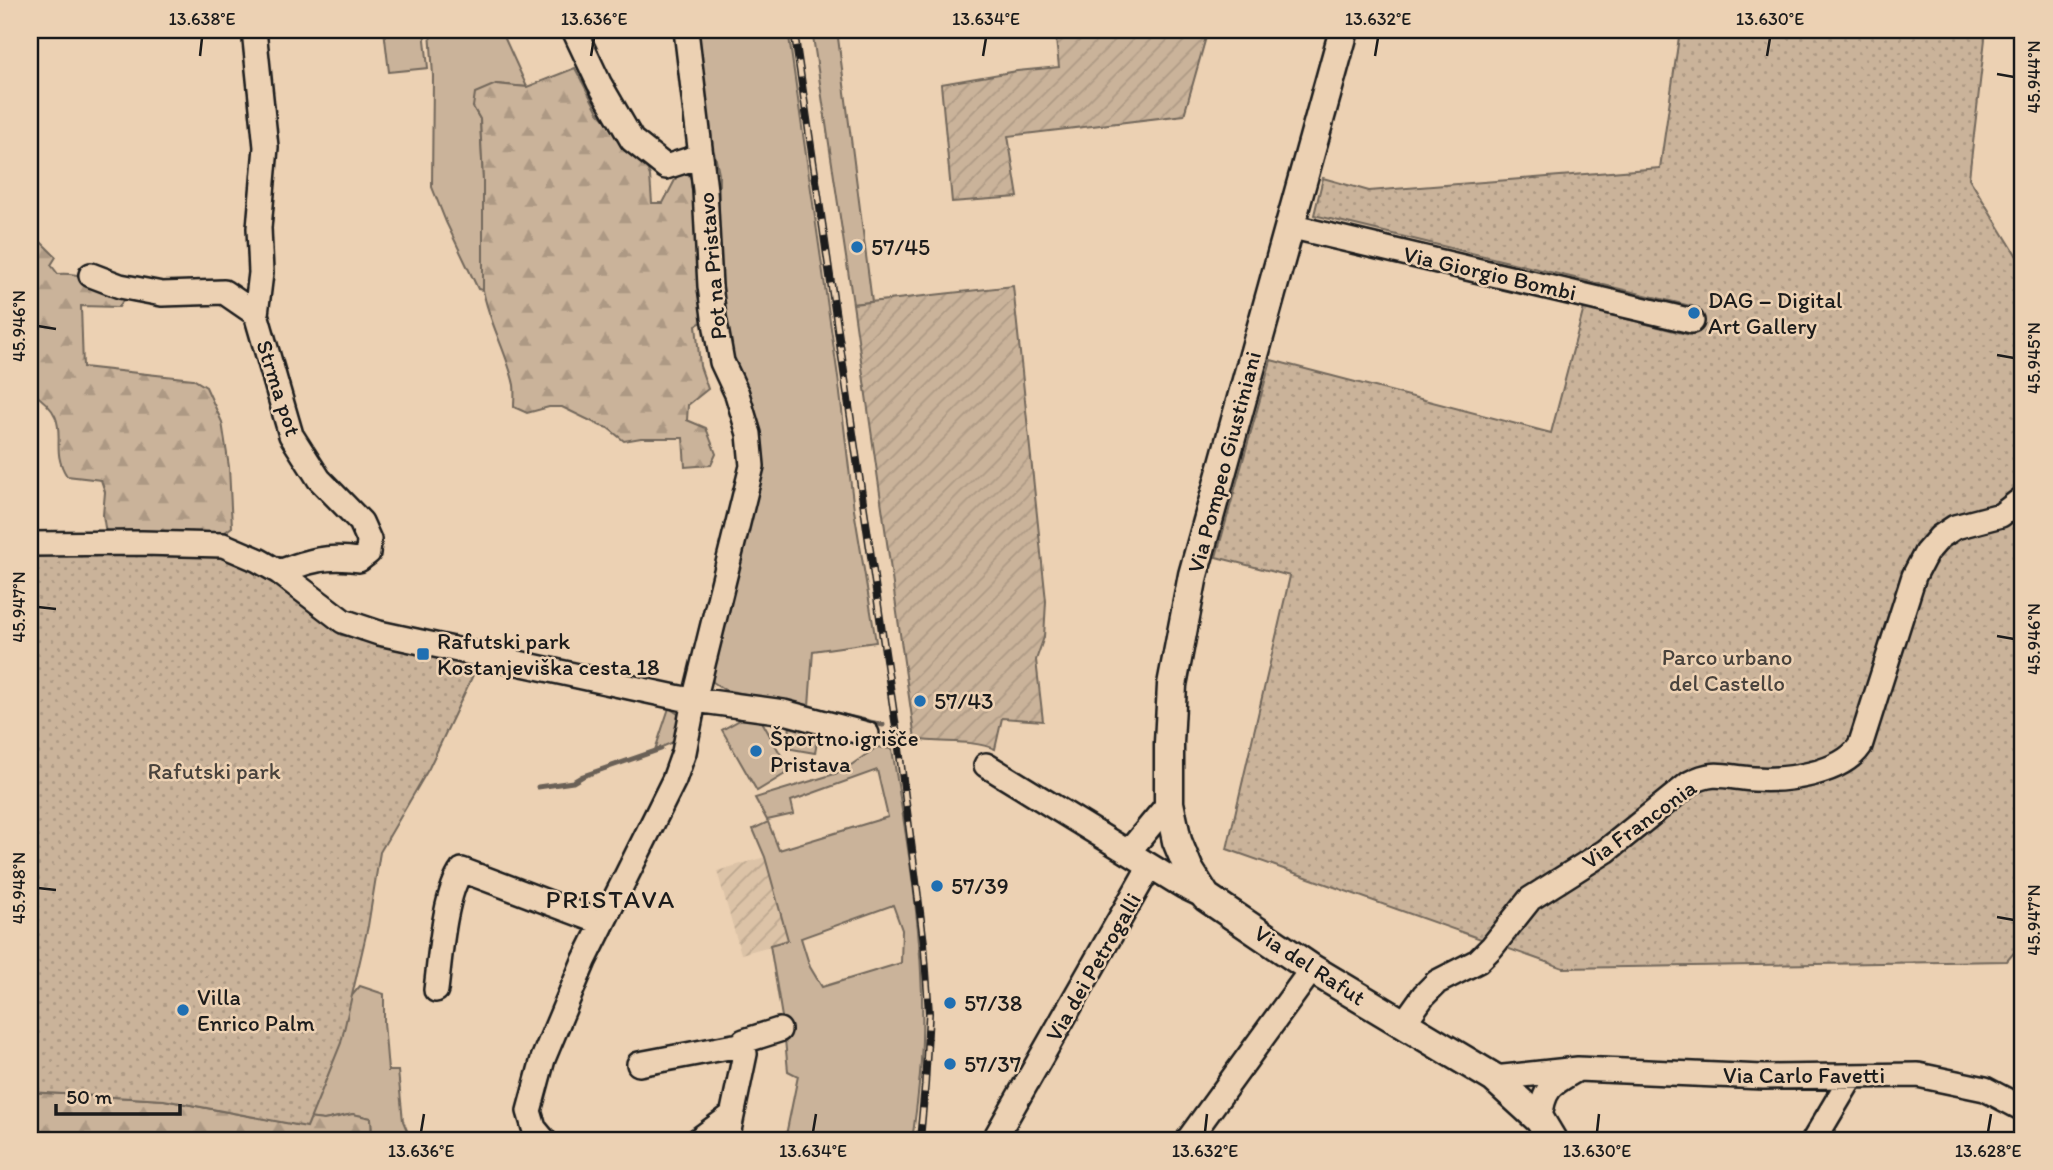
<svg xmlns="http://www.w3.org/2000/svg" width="2053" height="1170" font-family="Itim,sans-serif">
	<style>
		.industrial { fill: url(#industrial-furrows) }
		.grass { fill: #cab39a; stroke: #73685b; stroke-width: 2; fill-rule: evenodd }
		.forest { fill: url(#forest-firs); stroke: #73685b; stroke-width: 2 }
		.park { fill: url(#park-dots); stroke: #73685b; stroke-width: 2 }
		.garden { fill: url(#garden-furrows); stroke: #73685b; stroke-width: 2 }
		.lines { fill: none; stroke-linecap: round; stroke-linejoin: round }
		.stream { stroke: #6b6156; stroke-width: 5 }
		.minor-casing { stroke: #1c1c1c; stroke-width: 28 }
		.major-casing { stroke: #1c1c1c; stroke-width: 33 }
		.minor { stroke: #ecd1b3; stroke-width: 23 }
		.major { stroke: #ecd1b3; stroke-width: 28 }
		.rail-casing { stroke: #1c1c1c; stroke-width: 8 }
		.rail { stroke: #ecd1b3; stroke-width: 5; stroke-dasharray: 16; stroke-linecap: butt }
		.ticks { fill: none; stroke: #1c1c1c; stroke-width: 2.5 }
		.poi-dot { fill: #1f6fb2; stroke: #ecd1b3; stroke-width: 2.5 }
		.labels { text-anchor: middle; stroke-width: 5; stroke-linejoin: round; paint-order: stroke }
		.poi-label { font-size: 23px; fill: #1c1c1c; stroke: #ecd1b3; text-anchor: start }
		.street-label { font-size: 23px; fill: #1c1c1c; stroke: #ecd1b3 }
		.park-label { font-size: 23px; fill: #48423c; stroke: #ecd1b3 }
		.quarter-label { font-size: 26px; letter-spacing: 2px; fill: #1c1c1c; stroke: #ecd1b3 }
		.neatline { fill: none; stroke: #1c1c1c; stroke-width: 2.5 }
		.ticks-label { font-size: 18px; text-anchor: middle; fill: #1c1c1c }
	</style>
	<defs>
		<pattern id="industrial-furrows" width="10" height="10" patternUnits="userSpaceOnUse" patternTransform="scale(1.75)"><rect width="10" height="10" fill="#dcc3a7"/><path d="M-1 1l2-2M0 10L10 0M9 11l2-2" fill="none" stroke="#bca78f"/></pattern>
		<pattern id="forest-firs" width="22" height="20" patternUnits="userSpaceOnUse" patternTransform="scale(1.75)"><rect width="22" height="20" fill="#cab39a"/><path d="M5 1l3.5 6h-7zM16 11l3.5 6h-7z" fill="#ad9984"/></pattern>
		<pattern id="park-dots" width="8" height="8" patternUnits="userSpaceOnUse" patternTransform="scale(1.75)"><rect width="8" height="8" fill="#cab39a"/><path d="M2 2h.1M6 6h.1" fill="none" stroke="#ad9984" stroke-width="1.8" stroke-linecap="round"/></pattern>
		<pattern id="garden-furrows" width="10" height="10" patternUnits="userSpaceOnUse" patternTransform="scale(1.75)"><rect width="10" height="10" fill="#cab39a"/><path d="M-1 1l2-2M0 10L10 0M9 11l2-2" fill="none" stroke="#ad9984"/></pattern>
	</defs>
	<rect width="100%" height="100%" fill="#ecd1b3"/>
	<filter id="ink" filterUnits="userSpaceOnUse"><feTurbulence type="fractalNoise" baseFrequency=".0143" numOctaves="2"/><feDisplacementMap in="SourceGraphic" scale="14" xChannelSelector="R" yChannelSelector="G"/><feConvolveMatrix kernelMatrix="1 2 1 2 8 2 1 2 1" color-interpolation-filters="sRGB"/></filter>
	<g filter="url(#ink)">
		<path class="industrial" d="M 765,857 L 788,941 L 741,954 L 717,871 Z"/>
		<path class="grass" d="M 384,30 L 424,30 L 428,68 L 389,72 Z
			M 430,30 L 451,30 L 452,32 L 465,30 L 501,30 L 527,87 L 496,84 L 473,107 L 480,119 L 483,180 L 483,290 L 478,289 L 446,222 L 432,187 L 433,76 Z
			M 696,30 L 788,30 L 838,377 L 854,510 L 876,642 L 813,651 L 809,706 L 725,690 L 713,682 L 711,674 L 738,558 L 747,533 L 752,512 L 724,332 L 718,241 L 719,174 L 715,155 L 709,141 Z
			M 812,30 L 837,30 L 872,302 L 853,304 Z
			M 669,708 L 681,716 L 678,740 L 655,750 Z
			M 756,711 L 790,771 L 757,791 L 722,730 Z
			M 877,747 L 892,749 C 908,845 925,942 922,1040 C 921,1074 917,1107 912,1140 L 785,1140 L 798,1076 L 788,1071 L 784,1029 L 770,945 L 788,940 L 765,857 L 753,829 L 768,822 L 779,850 L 888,817 L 877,770 L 791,801 L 794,814 L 767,820 L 755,798 L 841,772 ZM 893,905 L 902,930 L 901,963 L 822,987 L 810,967 L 801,938 Z
			M 360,986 L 384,994 L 384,1022 L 388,1071 L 398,1071 L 403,1121 L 411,1140 L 372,1140 L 371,1118 L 353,1114 L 324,1120 L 298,1117 L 344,1005 Z"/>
		<path class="forest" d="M 575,68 L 598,112 L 645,163 L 650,176 L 652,203 L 663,203 L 676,178 L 682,171 L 688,174 L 697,187 L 707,320 L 696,325 L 700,366 L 708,389 L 688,405 L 687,420 L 706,428 L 716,454 L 711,465 L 685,467 L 683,438 L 641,438 L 624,441 L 608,428 L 601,426 L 562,407 L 549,407 L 527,413 L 514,407 C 514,400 515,392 514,385 C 507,352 489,323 483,290 L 483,180 L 480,119 L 473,107 L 475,93 L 496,84 L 527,87 Z
			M 30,236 L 41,242 L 56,257 L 51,265 L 58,274 C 82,272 105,283 128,292 L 119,307 L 81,306 L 83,367 L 193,379 L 206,387 L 222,422 L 229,467 L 232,527 L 221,535 L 106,534 L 103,515 L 105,492 L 101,480 L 67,476 C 45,443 79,422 30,391 Z
			M 30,1092 L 164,1100 L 298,1125 L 298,1117 L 324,1120 L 353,1114 L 371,1118 L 372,1140 L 30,1140 Z"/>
		<path class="park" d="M 1680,30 L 1986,30 L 1969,178 L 2023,266 L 2023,942 L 2007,961 L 1563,968 L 1227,849 L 1290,576 L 1216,557 L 1271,360 L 1551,433 L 1584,308 L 1690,335 L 1699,308 L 1314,215 L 1323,178 L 1369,191 L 1660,168 Z
			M 223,545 L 270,579 L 341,635 L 482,656 L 429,768 L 380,852 L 368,926 L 341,1043 L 307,1127 L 164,1100 L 30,1092 L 30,551 Z
			M 790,727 L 819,732 L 815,753 L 786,748 Z"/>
		<path class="garden" d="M 1055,30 L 1208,30 L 1184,115 L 1008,136 L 1018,197 L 952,202 L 941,84 L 1017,71 L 1059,67 Z
			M 1013,286 L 1046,601 L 1044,637 L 1036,660 L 1043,721 L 1002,718 L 995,749 C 971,739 940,744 915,739 L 853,304 Z"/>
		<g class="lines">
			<path class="stream" d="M 835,714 L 883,725
				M 538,787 L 573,782 L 583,776 L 661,749"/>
			<defs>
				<path id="minor" d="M 254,30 L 266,147 L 259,228 L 261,273 L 256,314
					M 574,30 L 599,83 L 632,140 L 666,167 L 700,156
					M 1289,226 L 1692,321
					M 91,275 L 120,286 L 162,294 L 224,292 L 256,314 L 291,435 L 319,479 L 361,522 L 369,540 L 368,553 L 359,560 C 326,555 309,561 279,572
					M 30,544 L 142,543 L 223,545 L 258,560 L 279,572 L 343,621 L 379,633 L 680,698 L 784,712 L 867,734
					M 986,765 L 1183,886 L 1206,897
					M 1127,850 L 1135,844 L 1169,803
					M 436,990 C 440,959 444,894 462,870 L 603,923
					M 1404,1023 L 1424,995 L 1437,982 L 1478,961 L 1492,947 L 1530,899 L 1606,851 L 1690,783 C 1715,769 1728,778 1754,779 C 1786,781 1841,774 1860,746 L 1914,576 L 1926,553 L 1940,537 L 1955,527 L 2001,515 L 2023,498
					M 740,1051 L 744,1041 L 779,1030
					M 639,1064 L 734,1046 L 745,1054 L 727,1140
					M 1494,1078 L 1578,1069 L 1763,1077 L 1918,1075 L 1985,1089 L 2023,1109
					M 1540,1120 C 1543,1088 1551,1084 1578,1069
					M 544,1140 L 534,1128 L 529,1111 L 543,1059 L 584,961 L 674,780 L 684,752 L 694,701 L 752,466 L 749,434 L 737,394 L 722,362 L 714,317 L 710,286 L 705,190 L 686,30
					M 698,1140 L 732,1115
					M 994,1140 L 1150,866
					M 1188,1140 L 1312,969
					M 1814,1140 L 1852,1076"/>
				<path id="major" d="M 1344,30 L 1193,575 L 1172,685 L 1169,743 L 1169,803 L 1177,841 L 1189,870 L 1206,897 L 1312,969 L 1494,1078 L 1540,1120 L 1552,1140"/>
			</defs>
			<use href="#minor" class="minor-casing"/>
			<use href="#major" class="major-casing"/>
			<use href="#minor" class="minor"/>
			<use href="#major" class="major"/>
			<defs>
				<path id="rail" d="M 794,30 L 898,741 L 924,943 L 929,1013 L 925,1085 L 920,1140"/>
			</defs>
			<use href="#rail" class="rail-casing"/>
			<use href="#rail" class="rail"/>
		</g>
	</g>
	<path class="ticks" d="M 200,56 L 202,38M 591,56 L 594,38M 983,56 L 986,38M 1375,56 L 1378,38M 1767,56 L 1770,38M 1997,74 L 2014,77M 38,326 L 56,329M 1997,355 L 2014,358M 38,607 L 56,609M 1997,636 L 2014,639M 38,888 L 56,890M 1997,917 L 2014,920M 421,1132 L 424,1114M 813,1132 L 816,1114M 1205,1132 L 1207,1114M 1597,1132 L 1599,1114M 1988,1132 L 1991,1114"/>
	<g class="poi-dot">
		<circle cx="857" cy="247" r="7"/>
		<circle cx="1694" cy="313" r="7"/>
		<rect x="416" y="647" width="14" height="14" rx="3.5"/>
		<circle cx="920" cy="701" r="7"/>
		<circle cx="756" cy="751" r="7"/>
		<circle cx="937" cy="886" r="7"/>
		<circle cx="950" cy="1003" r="7"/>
		<circle cx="183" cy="1010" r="7"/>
		<circle cx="950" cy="1064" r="7"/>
	</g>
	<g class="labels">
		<g class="poi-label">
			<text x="871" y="255">57/45</text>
			<text x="1708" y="308">DAG – Digital<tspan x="1708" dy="26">Art Gallery</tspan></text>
			<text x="437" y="649">Rafutski park<tspan x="437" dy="26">Kostanjeviška cesta 18</tspan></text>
			<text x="934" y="709">57/43</text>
			<text x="770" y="746">Športno igrišče<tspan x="770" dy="26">Pristava</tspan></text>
			<text x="951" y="894">57/39</text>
			<text x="197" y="1005">Villa<tspan x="197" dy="26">Enrico Palm</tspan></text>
			<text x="964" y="1011">57/38</text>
			<text x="964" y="1072">57/37</text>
		</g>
		<g class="street-label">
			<text transform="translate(712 266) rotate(-95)" y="8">Pot na Pristavo</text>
			<text transform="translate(1490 273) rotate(13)" y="8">Via Giorgio Bombi</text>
			<text transform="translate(279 388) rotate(72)" y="8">Strma pot</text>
			<text transform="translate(1224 462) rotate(-75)" y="8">Via Pompeo Giustiniani</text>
			<text transform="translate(1639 824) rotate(-36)" y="8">Via Franconia</text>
			<text transform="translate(1310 965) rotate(33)" y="8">Via del Rafut</text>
			<text transform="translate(1093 967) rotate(-60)" y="8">Via dei Petrogalli</text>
			<text x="1804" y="1083">Via Carlo Favetti</text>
		</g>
		<g class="park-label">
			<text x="1727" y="665">Parco urbano<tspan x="1727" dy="26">del Castello</tspan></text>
			<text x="214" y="779">Rafutski park</text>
		</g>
		<g class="quarter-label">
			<text x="611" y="908">PRISTAVA</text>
		</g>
	</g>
	<rect width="2053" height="1170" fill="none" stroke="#ecd1b3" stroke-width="77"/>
	<path d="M56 1104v10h124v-10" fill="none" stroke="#1c1c1c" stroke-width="3.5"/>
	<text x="66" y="1104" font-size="21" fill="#1c1c1c" stroke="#ecd1b3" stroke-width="5" paint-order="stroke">50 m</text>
	<rect x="38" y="38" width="1976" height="1094" class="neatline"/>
	<g class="ticks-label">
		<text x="202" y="25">13.638°E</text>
		<text x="594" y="25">13.636°E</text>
		<text x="986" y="25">13.634°E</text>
		<text x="1378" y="25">13.632°E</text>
		<text x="1770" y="25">13.630°E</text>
		<text transform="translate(2034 77) rotate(-90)" y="6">45.944°N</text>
		<text transform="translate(19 326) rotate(-90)" y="6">45.946°N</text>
		<text transform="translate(2034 358) rotate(-90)" y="6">45.945°N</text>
		<text transform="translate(19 607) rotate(-90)" y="6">45.947°N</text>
		<text transform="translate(2034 639) rotate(-90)" y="6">45.946°N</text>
		<text transform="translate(19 888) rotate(-90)" y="6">45.948°N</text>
		<text transform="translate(2034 920) rotate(-90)" y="6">45.947°N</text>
		<text x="421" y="1157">13.636°E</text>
		<text x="813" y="1157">13.634°E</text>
		<text x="1205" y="1157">13.632°E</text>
		<text x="1597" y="1157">13.630°E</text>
		<text x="1988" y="1157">13.628°E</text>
	</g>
</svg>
